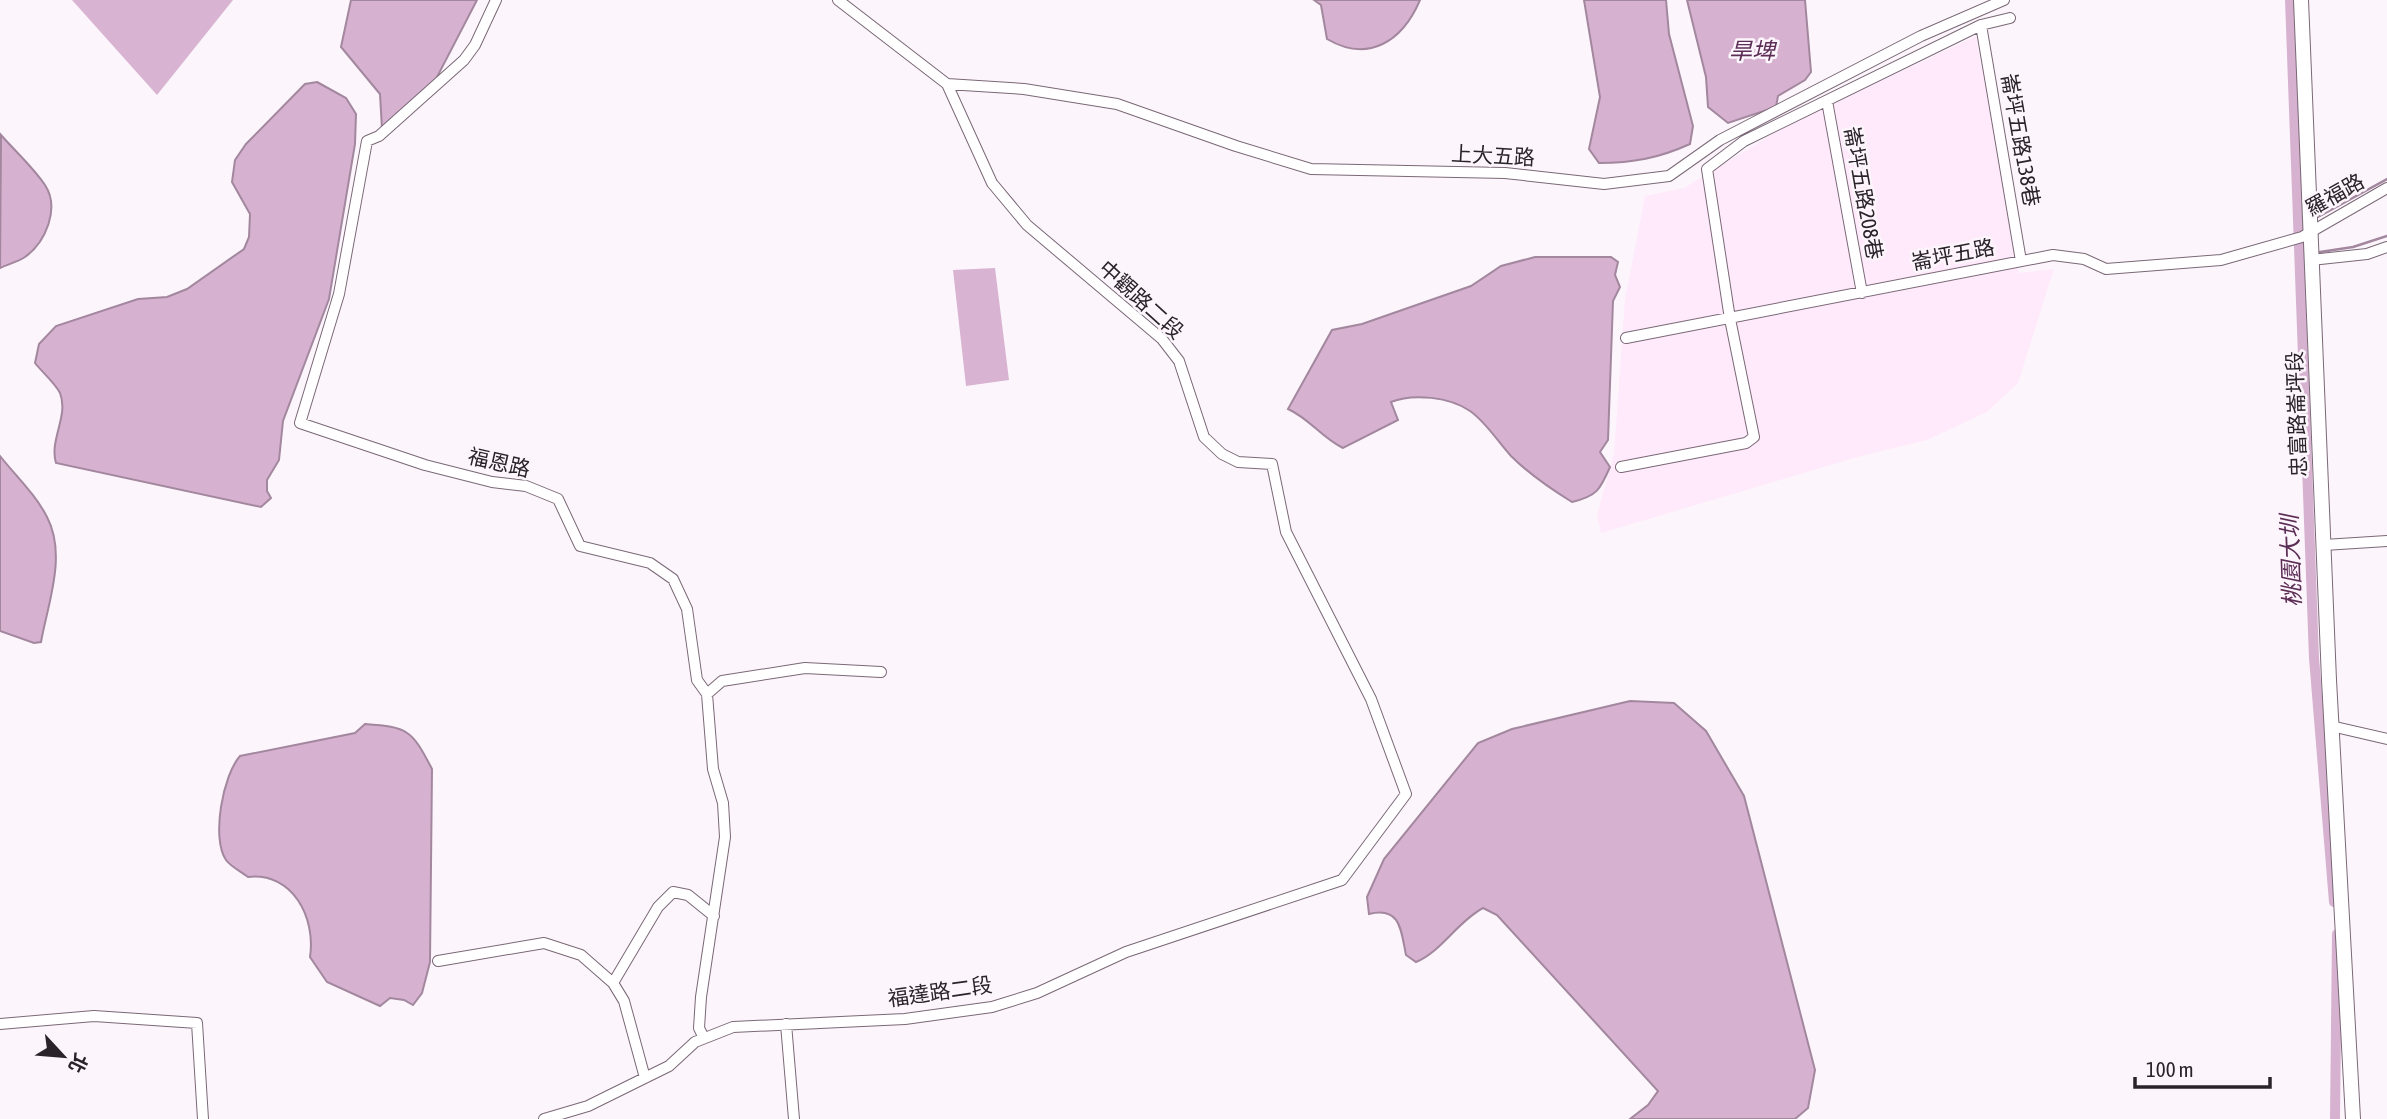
<svg xmlns="http://www.w3.org/2000/svg" width="2387" height="1119" font-family="'Asap Condensed','Noto Sans TC',sans-serif">
	<style>
		.built { fill: #ffeafb }
		.forest { fill: #d8b3d2 }
		.water { fill: #d6b2d0; stroke: #a2879e; stroke-width: 2 }
		.lines { fill: none; stroke-linecap: round; stroke-linejoin: round }
		.stream { stroke: #a2879e; stroke-width: 2.5 }
		.canal { stroke: #d6b2d0; stroke-width: 10 }
		.street-casing { stroke: #7a6877; stroke-width: 12 }
		.secondary-casing { stroke: #7a6877; stroke-width: 16 }
		.street { stroke: #fff; stroke-width: 10 }
		.secondary { stroke: #fff; stroke-width: 14 }
		.labels { text-anchor: middle; stroke-width: 5; stroke-linejoin: round; paint-order: stroke }
		.street-label { font-size: 21px; fill: #2a2329; stroke: #fdf5fc }
		.water-label { font-size: 23px; font-style: italic; fill: #5c2e56; stroke: #fdf5fc }
	</style>
	<rect width="100%" height="100%" fill="#fdf5fc"/>
	<path class="built" d="M 1976,36 L 2019,273 L 2054,269 L 2018,383 L 1987,412 L 1927,440 L 1861,456 L 1601,533 L 1597,515 L 1614,454 L 1625,299 L 1645,196 L 1684,188 L 1786,126 Z"/>
	<path class="forest" d="M 72,0 L 233,0 L 157,95 Z
		M 995,268 L 1009,380 L 966,386 L 953,270 Z"/>
	<path class="water" d="M 351,0 L 477,0 L 435,81 L 382,129 L 380,94 L 341,47 Z
		M 1314,0 L 1420,0 C 1402,42 1368,63 1327,39 L 1321,5 Z
		M 1584,0 L 1666,0 L 1669,34 L 1693,126 L 1690,144 C 1659,158 1633,163 1599,163 L 1589,149 L 1600,97 Z
		M 1687,0 L 1805,0 L 1811,72 L 1805,80 L 1778,96 L 1776,107 L 1728,123 L 1708,107 L 1706,77 Z
		M 317,82 L 346,98 L 356,114 L 355,144 L 329,299 L 283,421 L 279,460 L 267,480 L 267,491 L 271,498 L 261,507 L 56,463 C 49,440 69,416 60,393 C 55,383 42,372 35,363 L 39,344 L 56,326 L 138,299 L 167,297 L 187,289 L 244,249 L 249,237 L 250,214 L 232,182 L 235,160 L 246,144 L 305,84 Z
		M 1,135 C 15,151 33,167 45,185 C 60,208 46,242 25,257 C 18,262 8,264 0,268 Z
		M 1535,257 L 1611,257 L 1618,262 L 1615,275 L 1620,287 L 1613,301 L 1608,440 L 1600,452 L 1610,467 C 1600,490 1597,496 1572,502 C 1551,489 1529,474 1511,456 C 1498,442 1486,422 1470,411 C 1450,397 1413,393 1391,402 L 1398,420 L 1343,448 C 1322,438 1310,419 1288,409 L 1332,330 L 1362,324 L 1471,286 L 1501,266 Z
		M 0,456 C 15,475 36,495 47,517 C 67,555 48,603 41,642 L 34,643 L 0,631 Z
		M 1630,701 L 1674,703 L 1706,731 L 1744,796 L 1815,1070 L 1808,1108 L 1795,1119 L 1630,1119 L 1648,1105 L 1658,1091 L 1497,915 L 1483,908 C 1457,922 1442,951 1416,962 L 1406,955 C 1401,931 1401,906 1369,914 L 1367,897 L 1384,859 L 1478,743 L 1512,729 Z
		M 365,724 C 408,727 412,730 432,769 L 430,962 L 422,993 L 413,1005 L 404,1000 L 390,998 L 380,1006 L 327,982 L 310,957 C 316,918 293,872 248,877 C 242,872 231,867 226,860 C 211,838 223,775 240,756 L 355,733 Z"/>
	<g class="lines">
		<path class="stream" d="M 2316,218 L 2387,179
			M 2298,228 L 2302,225
			M 2320,252 L 2353,247 L 2387,236
			M 2299,254 L 2303,253"/>
		<path class="canal" d="M 2290,0 L 2314,658 L 2334,902
			M 2335,1119 L 2337,934"/>
		<defs>
			<path id="street" d="M 496,0 L 475,45 L 464,60 L 379,136 L 367,141 L 339,294 L 300,423 L 425,465 L 492,482 L 526,486 L 558,499 L 580,546 L 650,563 L 673,579 L 687,609 L 697,680 L 707,694 L 713,769 L 723,803 L 725,837 L 701,997 L 699,1028 L 704,1038
				M 1981,25 L 2021,261
				M 947,84 L 1024,89 L 1117,104 L 1236,146 L 1311,169 L 1505,173 L 1604,184 L 1669,176 L 1720,140 L 1921,36 L 2004,0
				M 1827,101 L 1862,293
				M 2311,260 L 2367,254 L 2387,247
				M 1626,338 L 2053,255 L 2084,259 L 2106,269 L 2221,260 L 2302,237 L 2387,188
				M 1621,467 L 1746,443 L 1754,437 L 1730,319 L 1707,169 L 1744,141 L 1981,25 L 2010,18
				M 2324,545 L 2387,541
				M 707,694 L 722,681 L 805,668 L 881,672
				M 2331,726 L 2387,739
				M 438,961 L 544,943 L 581,955 L 613,983 L 624,1001 L 645,1078
				M 613,983 L 658,907 L 673,892 L 688,895 L 714,916
				M 0,1024 L 94,1016 L 197,1023 L 203,1119
				M 786,1024 L 794,1119
				M 544,1119 L 588,1106 L 669,1066 L 695,1042 L 733,1027 L 905,1019 L 992,1007 L 1037,993 L 1126,952 L 1342,880 L 1406,794 L 1371,699 L 1286,532 L 1272,464 L 1238,462 L 1222,454 L 1204,437 L 1179,361 L 1162,339 L 1027,225 L 992,183 L 947,84 L 838,0"/>
			<path id="secondary" d="M 2301,0 L 2329,680 L 2353,1119"/>
		</defs>
		<use href="#street" class="street-casing"/>
		<use href="#secondary" class="secondary-casing"/>
		<use href="#street" class="street"/>
		<use href="#secondary" class="secondary"/>
	</g>
	<g class="labels">
		<g class="street-label">
			<text transform="translate(2020 140) rotate(80)" y="7">崙坪五路138巷</text>
			<text transform="translate(1493 156) rotate(3)" y="7">上大五路</text>
			<text transform="translate(1863 193) rotate(80)" y="7">崙坪五路208巷</text>
			<text transform="translate(2335 195) rotate(-29)" y="7">羅福路</text>
			<text transform="translate(1953 255) rotate(-11)" y="7">崙坪五路</text>
			<text transform="translate(1141 300) rotate(42)" y="7">中觀路二段</text>
			<text transform="translate(2297 414) rotate(-92)" y="7">忠富路崙坪段</text>
			<text transform="translate(499 463) rotate(13)" y="7">福恩路</text>
			<text transform="translate(940 992) rotate(-8)" y="7">福達路二段</text>
		</g>
		<g class="water-label">
			<text x="1752" y="59">旱埤</text>
			<text transform="translate(2291 561) rotate(-92)" y="8">桃園大圳</text>
		</g>
	</g>
	<g transform="translate(63 1056) rotate(116)" stroke="#fdf5fc" stroke-width="5" paint-order="stroke">
	<path d="M0-5L12 26L0 18L-12 26Z" fill="#2a2329"/>
	<text y="-10" font-size="19" font-weight="bold" text-anchor="middle" fill="#2a2329">北</text>
	</g>
	<path d="M2135 1077v10h135v-10" fill="none" stroke="#2a2329" stroke-width="3.5"/>
	<text x="2146" y="1077" font-size="21" fill="#2a2329" stroke="#fdf5fc" stroke-width="5" paint-order="stroke">100 m</text>
</svg>
